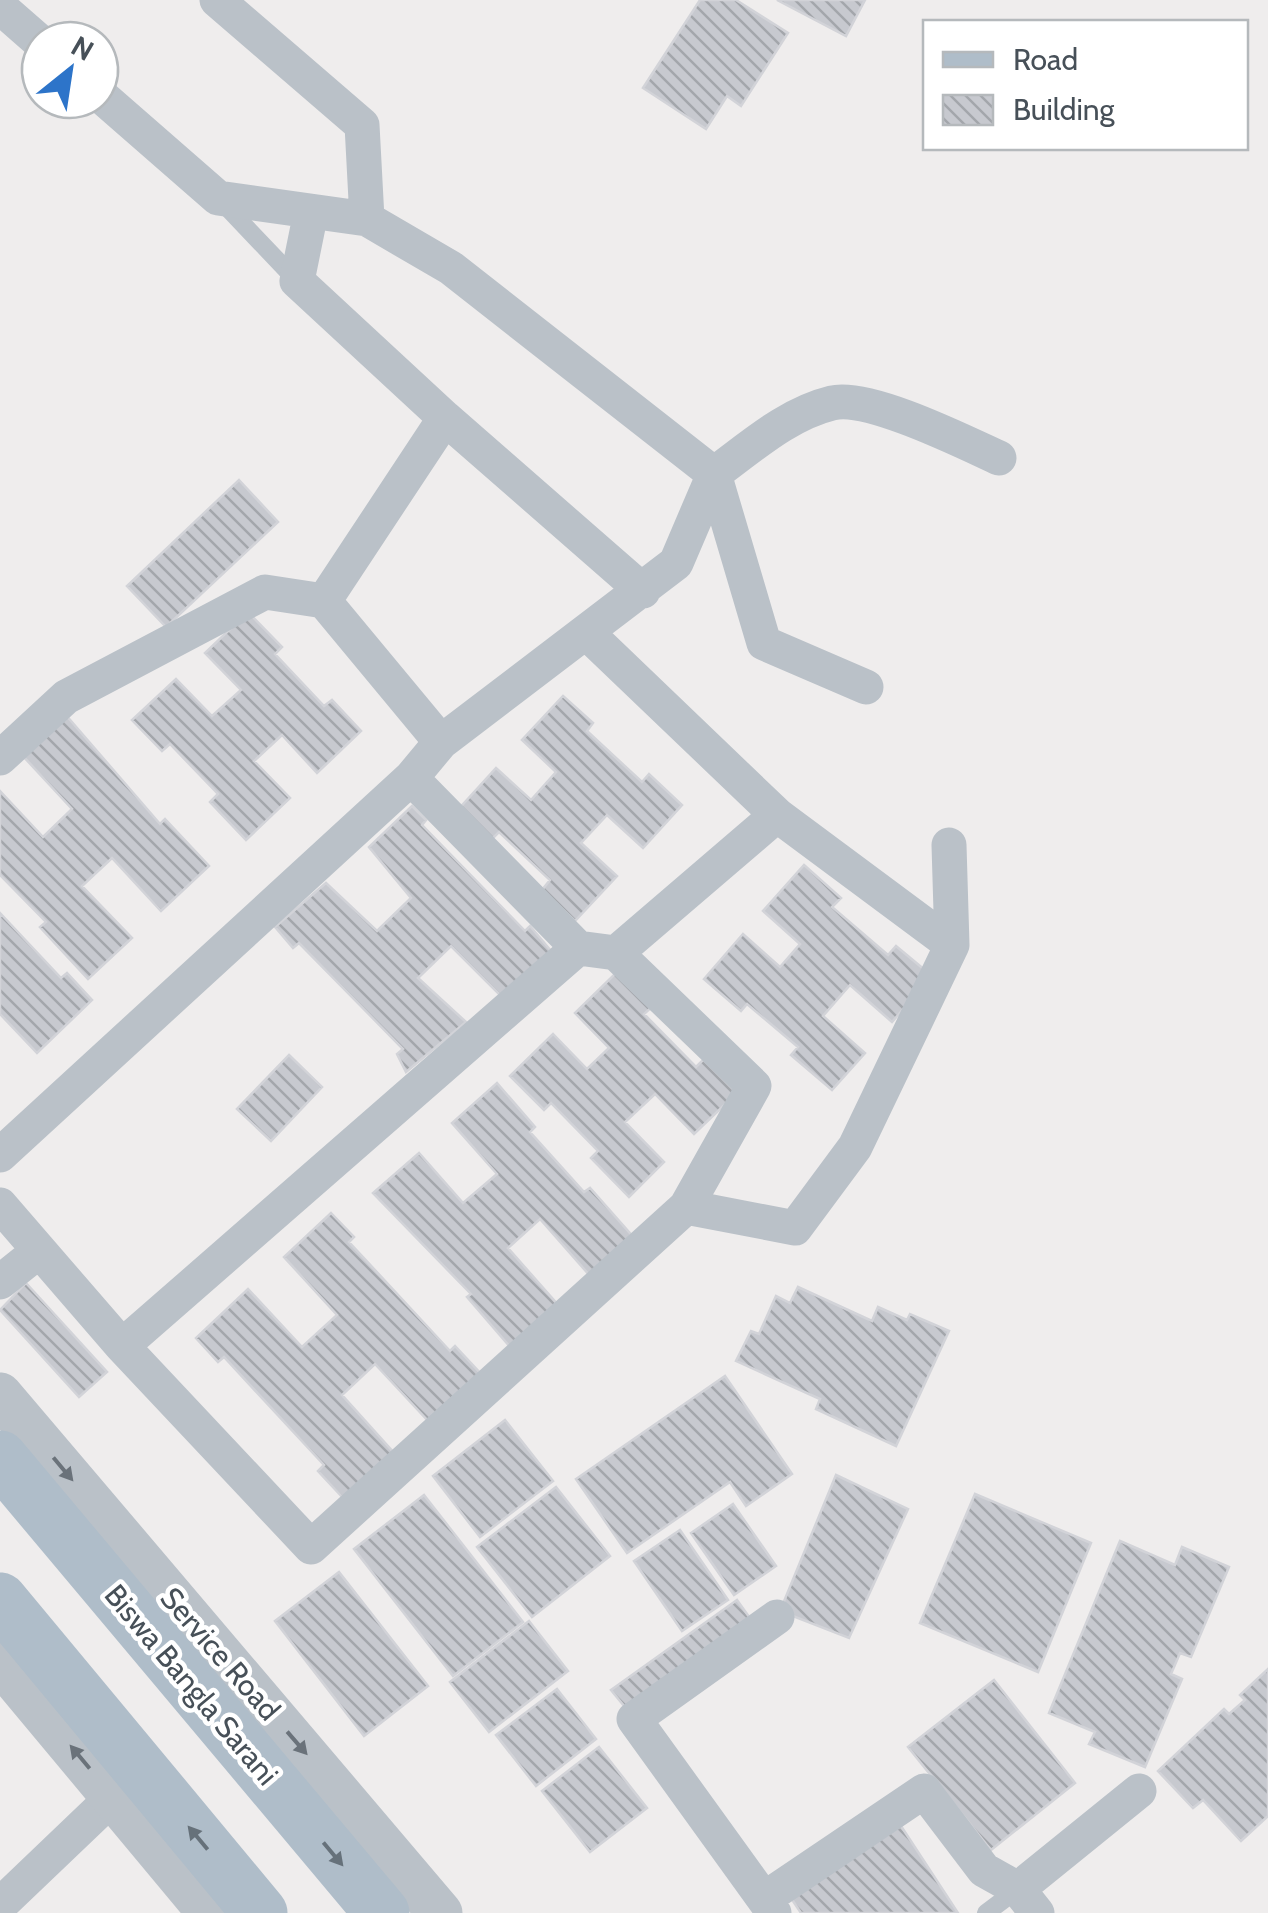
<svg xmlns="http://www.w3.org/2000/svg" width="1268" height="1913" font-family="Cabin,sans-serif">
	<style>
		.building { fill: url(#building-back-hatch); stroke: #d2d3d8; stroke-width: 2.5 }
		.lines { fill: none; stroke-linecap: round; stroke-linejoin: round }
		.service { stroke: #bac1c8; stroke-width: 18 }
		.minor { stroke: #bac1c8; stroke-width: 35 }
		.tertiary { stroke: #bac1c8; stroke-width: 45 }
		.primary { stroke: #afbdc9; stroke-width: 55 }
		.oneway { fill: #6a727a }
		.oneway2 { fill: #66717a }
		.labels { text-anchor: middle; stroke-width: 9; stroke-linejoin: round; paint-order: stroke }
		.street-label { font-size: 30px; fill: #475058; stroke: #fff }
	</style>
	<defs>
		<pattern id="building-back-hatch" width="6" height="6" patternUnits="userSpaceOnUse" patternTransform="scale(2.5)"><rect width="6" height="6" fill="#c7c9cf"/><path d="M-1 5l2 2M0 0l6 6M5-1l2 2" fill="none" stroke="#a3a6ab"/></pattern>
	</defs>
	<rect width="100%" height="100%" fill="#efeded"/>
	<path class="building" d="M 700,0 L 736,0 L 788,33 L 741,106 L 727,96 L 706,129 L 643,88 Z
		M 777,0 L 865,0 L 846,36 Z
		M 239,480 L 278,522 L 166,627 L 127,586 Z
		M 248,612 L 282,647 L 275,654 L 324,706 L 332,700 L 361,731 L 317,773 L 282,735 L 254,761 L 290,798 L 246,840 L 210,802 L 218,794 L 170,744 L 162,751 L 132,720 L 176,679 L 212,716 L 241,690 L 205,653 Z
		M 563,696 L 593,723 L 587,731 L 642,782 L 649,774 L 682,805 L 643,848 L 607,815 L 581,843 L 617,876 L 575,921 L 542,890 L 550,880 L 499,832 L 489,842 L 456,812 L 496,768 L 531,800 L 556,772 L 522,740 Z
		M 65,714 L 160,824 L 165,819 L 209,866 L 161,911 L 112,858 L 82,886 L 132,938 L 88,979 L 40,927 L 46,922 L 0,875 L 0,791 L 43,837 L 72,809 L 22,755 Z
		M 412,806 L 426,820 L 422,825 L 525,931 L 530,926 L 552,952 L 501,996 L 451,946 L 418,978 L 466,1022 L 406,1072 L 397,1054 L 403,1049 L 299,943 L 293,948 L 275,927 L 326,883 L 377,931 L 411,898 L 369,847 Z
		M 804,865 L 841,898 L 832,907 L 888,955 L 896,946 L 932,976 L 892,1022 L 850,985 L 823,1016 L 865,1053 L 832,1090 L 791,1055 L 798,1047 L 747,1004 L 741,1011 L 704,979 L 743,934 L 780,967 L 800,944 L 763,911 Z
		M 0,913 L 61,978 L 67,973 L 92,1000 L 37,1053 L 0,1014 Z
		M 619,970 L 654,1005 L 644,1014 L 696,1067 L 705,1058 L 738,1092 L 694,1134 L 655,1094 L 625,1122 L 664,1162 L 629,1197 L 591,1158 L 598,1151 L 551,1103 L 544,1110 L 510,1076 L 553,1034 L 587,1069 L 609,1048 L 575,1013 Z
		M 289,1055 L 322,1087 L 271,1141 L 237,1109 Z
		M 497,1083 L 535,1127 L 530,1132 L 584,1192 L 590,1188 L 635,1239 L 591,1277 L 540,1219 L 508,1248 L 559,1306 L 511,1348 L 467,1297 L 471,1294 L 373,1193 L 419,1153 L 463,1203 L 497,1174 L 452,1123 Z
		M 331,1213 L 354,1237 L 349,1242 L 450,1351 L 455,1346 L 482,1375 L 430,1423 L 375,1364 L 342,1395 L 395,1454 L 345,1500 L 318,1471 L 324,1465 L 224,1357 L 218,1362 L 196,1338 L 248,1289 L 302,1347 L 337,1315 L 284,1257 Z
		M 26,1283 L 107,1372 L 79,1397 L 0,1310 Z
		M 798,1287 L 872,1321 L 878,1307 L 907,1320 L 910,1314 L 949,1331 L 896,1446 L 816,1409 L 820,1399 L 736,1361 L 751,1331 L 759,1334 L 776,1296 L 790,1303 Z
		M 725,1376 L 792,1474 L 746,1506 L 730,1482 L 627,1553 L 576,1479 Z
		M 505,1420 L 553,1481 L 480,1537 L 433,1476 Z
		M 836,1475 L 908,1509 L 849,1638 L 780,1611 Z
		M 556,1487 L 610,1556 L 532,1617 L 477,1547 Z
		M 975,1494 L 1091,1543 L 1038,1672 L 920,1623 Z
		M 424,1495 L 523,1622 L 453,1676 L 354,1549 Z
		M 733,1504 L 776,1566 L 734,1595 L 691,1533 Z
		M 680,1530 L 728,1600 L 682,1631 L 634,1561 Z
		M 1120,1541 L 1175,1565 L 1182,1547 L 1229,1567 L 1191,1657 L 1180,1653 L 1171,1674 L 1182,1679 L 1145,1767 L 1089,1744 L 1095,1732 L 1049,1713 Z
		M 339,1572 L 428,1686 L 364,1736 L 275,1621 Z
		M 737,1600 L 752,1621 L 629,1712 L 611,1690 Z
		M 529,1621 L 568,1671 L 489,1732 L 450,1682 Z
		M 1268,1669 L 1268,1816 L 1241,1841 L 1203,1800 L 1193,1808 L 1158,1771 L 1224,1709 L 1229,1714 L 1245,1700 L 1240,1695 Z
		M 994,1680 L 1075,1783 L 991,1850 L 908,1747 Z
		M 557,1689 L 596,1739 L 536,1786 L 496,1735 Z
		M 599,1747 L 647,1808 L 590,1852 L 542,1791 Z
		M 901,1826 L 958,1913 L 801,1913 L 791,1898 Z"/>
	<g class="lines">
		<path class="service" d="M 222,202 L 297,281
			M 986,1913 L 1018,1889"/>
		<path class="minor" d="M 217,0 L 362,125 L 367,219
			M 0,7 L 40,42
			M 311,212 L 297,281 L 445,418 L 324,601
			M 445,418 L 643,591
			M 587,633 L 777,815 L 616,953 L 578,948 L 122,1346 L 311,1547 L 686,1207 L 754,1086 L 616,953
			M 866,687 L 764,643 L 714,474 C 751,447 787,414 832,403 C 868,394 964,442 999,458
			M 0,758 L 66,697 L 265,592 L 324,601 L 441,742
			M 411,778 L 578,948
			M 777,815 L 952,945
			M 0,1155 L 411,778 L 441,742 L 676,563 L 714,474 L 451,268 L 367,219 L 218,198 L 100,95
			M 0,1205 L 122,1346
			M 686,1207 L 795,1228 L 855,1147 L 952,945 L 949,845
			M 0,1282 L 39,1251
			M 1018,1889 L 1139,1791
			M 764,1899 L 924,1791 L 984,1870 L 1018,1889 L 1037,1913
			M 0,1905 L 113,1797
			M 774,1913 L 634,1719 L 777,1617"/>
		<path class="tertiary" d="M 0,1395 L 440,1913
			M 0,1661 L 210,1913"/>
		<path class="primary" d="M 0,1458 L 382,1913
			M 0,1600 L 260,1913"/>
	</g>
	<defs><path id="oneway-solid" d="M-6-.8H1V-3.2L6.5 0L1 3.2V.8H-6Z" transform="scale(2.5)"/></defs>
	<g class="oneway">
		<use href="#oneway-solid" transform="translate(63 1469) rotate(50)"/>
		<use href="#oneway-solid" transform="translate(297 1743) rotate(49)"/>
		<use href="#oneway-solid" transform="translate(80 1757) rotate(-130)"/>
	</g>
	<g class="oneway2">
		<use href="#oneway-solid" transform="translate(198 1838) rotate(-130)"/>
		<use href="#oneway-solid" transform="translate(333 1854) rotate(50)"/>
	</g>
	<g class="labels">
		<g class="street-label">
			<text transform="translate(220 1654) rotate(49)" y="10">Service Road</text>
			<text transform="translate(191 1685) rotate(50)" y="10">Biswa Bangla Sarani</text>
		</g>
	</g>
	<rect x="923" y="20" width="325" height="130" fill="#ffffff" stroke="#b5b9bc" stroke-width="2.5"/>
	<rect x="943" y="52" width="50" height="15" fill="#afbdc9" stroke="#b5b9bc" stroke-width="2.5"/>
	<text x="1013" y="70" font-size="30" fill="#475058">Road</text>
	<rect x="943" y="95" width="50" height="30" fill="url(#building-back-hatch)" stroke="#b5b9bc" stroke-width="2.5"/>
	<text x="1013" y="120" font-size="30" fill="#475058">Building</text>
	<g transform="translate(70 70) rotate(30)"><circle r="48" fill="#ffffff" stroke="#b5b9bc" stroke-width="2.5"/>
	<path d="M0-8L18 38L0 25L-18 38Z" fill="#2d74c9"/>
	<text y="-15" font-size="28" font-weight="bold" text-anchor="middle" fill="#475058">N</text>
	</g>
</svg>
